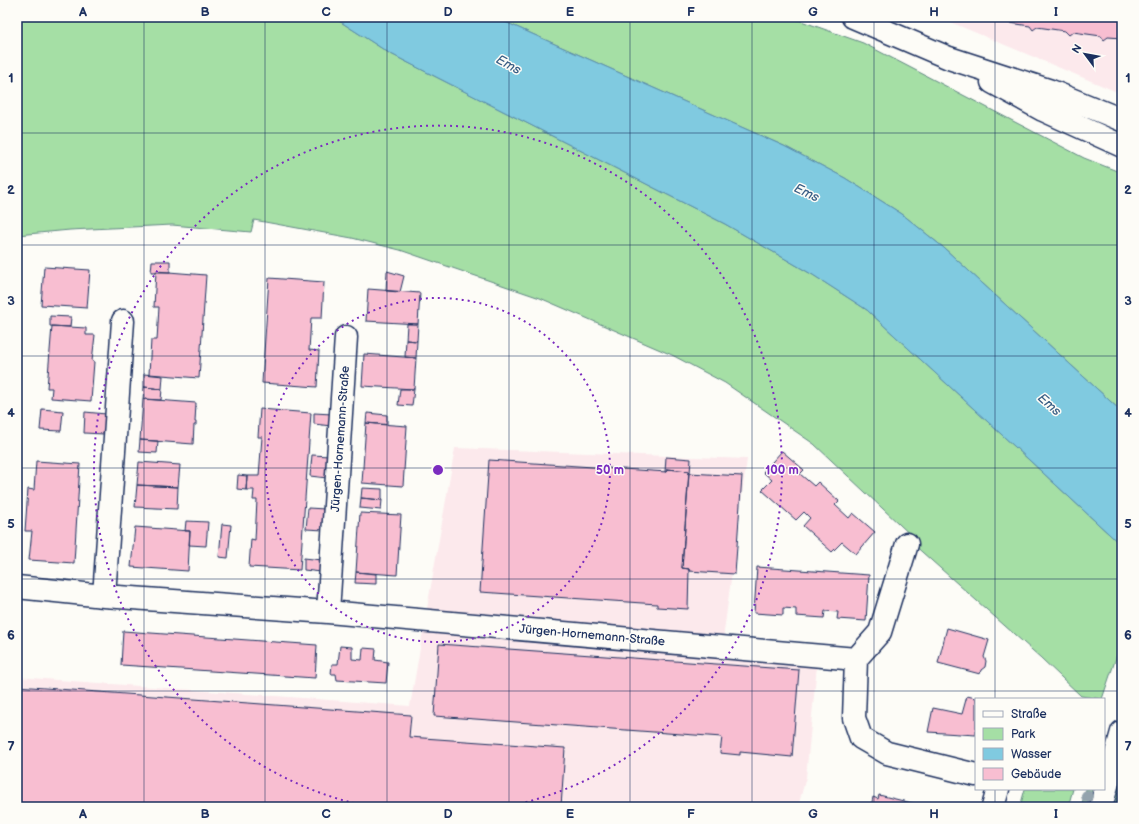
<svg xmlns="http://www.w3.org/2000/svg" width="1139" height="824" font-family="'Balsamiq Sans',sans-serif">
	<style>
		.built { fill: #fce9ec }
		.green { fill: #a5dfa5; stroke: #608782 }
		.water { fill: #80cae0; stroke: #588cac }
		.building { fill: #f8bed1; stroke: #1b2f5e }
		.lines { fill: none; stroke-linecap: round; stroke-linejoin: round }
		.street-casing { stroke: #1b2f5e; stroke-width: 25 }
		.secondary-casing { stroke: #1b2f5e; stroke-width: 25 }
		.street { stroke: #fdfcf7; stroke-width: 22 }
		.secondary { stroke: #fdfcf7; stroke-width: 22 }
		.tree { fill: #94a3ad }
		.grid { fill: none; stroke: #1b2f5e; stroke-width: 1; stroke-opacity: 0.55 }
		.ring { fill: none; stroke: #7b2cbf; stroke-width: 2; stroke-dasharray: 2 4 }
		.labels { text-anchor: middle; stroke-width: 3; stroke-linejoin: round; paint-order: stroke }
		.street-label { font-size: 12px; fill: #1b2f5e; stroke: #fdfcf7 }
		.water-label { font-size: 13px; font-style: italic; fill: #395e85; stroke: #fdfcf7 }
		.centre { fill: #7b2cbf; stroke: #fdfcf7; stroke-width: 2 }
		.ring-label { font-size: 12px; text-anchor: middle; font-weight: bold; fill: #7b2cbf; stroke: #fdfcf7; stroke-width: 3; stroke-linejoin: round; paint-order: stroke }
		.neatline { fill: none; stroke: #1b2f5e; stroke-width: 1.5 }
		.grid-label { font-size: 13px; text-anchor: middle; font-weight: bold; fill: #1b2f5e }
	</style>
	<rect width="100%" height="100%" fill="#fdfcf7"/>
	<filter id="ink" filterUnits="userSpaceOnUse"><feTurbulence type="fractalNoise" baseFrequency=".025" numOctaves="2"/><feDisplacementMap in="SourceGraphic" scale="8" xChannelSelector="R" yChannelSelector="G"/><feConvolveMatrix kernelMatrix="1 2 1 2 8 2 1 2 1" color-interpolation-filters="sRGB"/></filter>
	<g filter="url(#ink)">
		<path class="built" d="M 938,17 L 1122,17 L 1122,94 Z
			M 455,448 L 747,459 L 722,647 L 817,665 L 806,777 L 798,807 L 17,807 L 17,677 L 410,706 Z"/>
		<path class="green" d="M 17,17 L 333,17 L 389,53 L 725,224 L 813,275 L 867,310 L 1122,546 L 1122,640 L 1102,699 L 1081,696 L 1041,658 L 913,544 L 916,540 L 814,444 L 725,383 L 672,355 L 540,298 L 400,250 L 352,238 L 254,220 L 251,232 L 172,225 L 70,230 L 17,235 Z
			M 494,17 L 790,17 L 863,43 L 1084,158 L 1122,173 L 1122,412 L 944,248 L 902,214 L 845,178 L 784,146 Z
			M 1122,771 L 1122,795 L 1118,807 L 1111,807 Z
			M 1025,789 L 1073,789 L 1068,807 L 1020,807 Z
			M 1086,789 L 1092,789 L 1087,807 L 1081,807 Z"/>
		<path class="water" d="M 333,17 L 494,17 L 784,146 L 845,178 L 902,214 L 944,248 L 1122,412 L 1122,546 L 867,310 L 813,275 L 725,224 L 389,53 Z"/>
		<path class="building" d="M 1001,17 L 1122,17 L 1122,38 L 1108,37 L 1104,40 L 1101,36 L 1073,32 L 1069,35 L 1065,31 L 1037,27 L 1033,30 L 1030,26 L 1010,23 Z
			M 152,261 L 170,261 L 170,272 L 151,272 Z
			M 44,267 L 90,270 L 87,308 L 41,305 Z
			M 156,271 L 206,275 L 199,378 L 149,374 L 151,340 L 157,340 L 159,307 L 154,307 Z
			M 387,271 L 404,276 L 400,292 L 386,291 Z
			M 269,278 L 324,282 L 322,318 L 311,318 L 309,350 L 319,351 L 317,387 L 262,383 Z
			M 368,289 L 420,293 L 418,324 L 366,321 Z
			M 50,316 L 71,317 L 70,327 L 50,326 Z
			M 407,324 L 418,324 L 417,341 L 406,340 Z
			M 52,326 L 86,328 L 86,335 L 95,335 L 92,361 L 94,362 L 91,401 L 51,398 L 52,388 L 47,388 Z
			M 406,340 L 417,341 L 416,358 L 405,357 Z
			M 364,354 L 416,358 L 414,389 L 362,386 Z
			M 144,374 L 163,376 L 162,389 L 144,387 Z
			M 144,387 L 162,389 L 161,400 L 143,399 Z
			M 400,389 L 414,389 L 412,406 L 398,405 Z
			M 143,399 L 196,403 L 195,422 L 196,422 L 196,425 L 194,425 L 193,444 L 140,440 Z
			M 42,409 L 63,411 L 61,431 L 40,430 Z
			M 260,409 L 311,413 L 300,570 L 249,567 L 251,539 L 255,540 L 257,500 L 253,500 L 254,490 L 246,490 L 247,476 L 259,476 L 262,437 L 258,437 Z
			M 85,412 L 106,414 L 104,434 L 84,433 Z
			M 314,413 L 332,414 L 331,426 L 314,424 Z
			M 367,413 L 387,415 L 387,425 L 366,423 Z
			M 366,423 L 407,426 L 403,486 L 362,483 Z
			M 140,440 L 158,441 L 157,453 L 139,452 Z
			M 782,451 L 804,470 L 800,474 L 814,486 L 818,482 L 839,501 L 835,505 L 849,518 L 853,513 L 875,532 L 856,554 L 842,542 L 832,552 L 803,526 L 810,518 L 804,512 L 796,520 L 762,490 L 772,480 L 763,472 Z
			M 312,455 L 329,456 L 327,478 L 310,476 Z
			M 666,457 L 691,459 L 690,473 L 689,471 L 667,469 L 667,472 L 665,472 Z
			M 489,460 L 667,472 L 667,469 L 689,471 L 682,568 L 689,569 L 688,609 L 657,607 L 657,604 L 480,592 Z
			M 36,461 L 80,464 L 74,563 L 29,560 L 32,531 L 25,531 L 28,489 L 34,490 Z
			M 139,462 L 180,465 L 178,487 L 137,485 Z
			M 689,473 L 742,476 L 735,574 L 689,571 L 689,569 L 682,568 Z
			M 238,475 L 247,476 L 246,490 L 237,489 Z
			M 137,485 L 178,487 L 177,509 L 135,507 Z
			M 362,488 L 382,489 L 382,500 L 361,498 Z
			M 361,498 L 382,500 L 381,510 L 360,508 Z
			M 308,508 L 325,509 L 324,530 L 306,529 Z
			M 360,513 L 401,515 L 397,575 L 356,572 Z
			M 186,521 L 208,522 L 206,546 L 189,545 L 190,531 L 185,531 Z
			M 222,524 L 231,525 L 228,558 L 219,557 Z
			M 135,527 L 190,531 L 188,571 L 131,567 Z
			M 304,558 L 322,560 L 321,572 L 304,570 Z
			M 757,567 L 869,575 L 866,621 L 837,619 L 838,612 L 825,611 L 824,618 L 796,616 L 796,609 L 783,608 L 783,615 L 754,613 Z
			M 356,572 L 376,574 L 376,584 L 355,583 Z
			M 947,628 L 989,640 L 984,657 L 986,661 L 985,667 L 981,670 L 980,674 L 938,663 Z
			M 123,631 L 317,645 L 315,678 L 121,665 Z
			M 439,644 L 799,670 L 792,757 L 740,752 L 740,755 L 720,753 L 722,737 L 434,716 Z
			M 340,646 L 352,647 L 352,659 L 362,660 L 363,648 L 376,649 L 375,660 L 388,662 L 386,683 L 337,680 L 336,674 L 331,674 L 332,664 L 338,664 Z
			M 17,686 L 411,715 L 409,737 L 565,748 L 561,807 L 17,807 Z
			M 967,696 L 980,699 L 976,699 L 976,735 L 928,732 L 933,708 L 962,714 Z
			M 879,795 L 928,807 L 871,807 L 873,797 L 878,799 Z"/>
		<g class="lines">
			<defs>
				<path id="street" d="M 17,587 L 104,596 L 328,612 L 856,659 L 854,718 L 861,738 L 887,753 L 976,775
					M 104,596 L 123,321
					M 328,612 L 346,337
					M 856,659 L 880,632 L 907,544
					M 993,807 L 998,789"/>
				<path id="secondary" d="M 853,17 L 949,58 L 1051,91 L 1122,120
					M 992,82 L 1043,110 L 1122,146
					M 1101,807 L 1122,732"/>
			</defs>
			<use href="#street" class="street-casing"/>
			<use href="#secondary" class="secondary-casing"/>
			<use href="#street" class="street"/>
			<use href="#secondary" class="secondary"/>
		</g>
		<circle class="tree" cx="1087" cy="796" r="6"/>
	</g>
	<path class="grid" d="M 144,17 L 144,807M 265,17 L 265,807M 387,17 L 387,807M 509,17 L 509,807M 630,17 L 630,807M 752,17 L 752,807M 874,17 L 874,807M 995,17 L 995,699M 17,133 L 1122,133M 17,245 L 1122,245M 17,356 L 1122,356M 17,468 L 1122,468M 17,579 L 1122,579M 17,691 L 1122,691M 995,789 L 995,807"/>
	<g class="ring">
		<circle cx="438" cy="470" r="172"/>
		<path d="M366 806A344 344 0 1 1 510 806"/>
	</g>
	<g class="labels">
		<g class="street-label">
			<text transform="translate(340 439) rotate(-86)" y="4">Jürgen-Hornemann-Straße</text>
			<text transform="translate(592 635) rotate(5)" y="4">Jürgen-Hornemann-Straße</text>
		</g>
		<g class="water-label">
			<text transform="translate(509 64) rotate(29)" y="5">Ems</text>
			<text transform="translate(807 192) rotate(25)" y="5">Ems</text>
			<text transform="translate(1050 404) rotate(42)" y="5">Ems</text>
		</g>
	</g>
	<circle cx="438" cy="470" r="6" class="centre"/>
	<g class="ring-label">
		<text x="610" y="474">50 m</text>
		<text x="782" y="474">100 m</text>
	</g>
	<rect width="1139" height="824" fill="none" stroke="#fdfcf7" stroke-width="44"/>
	<rect x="975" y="698" width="130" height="92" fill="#fdfcf7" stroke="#a3aaba"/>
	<rect x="983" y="711" width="20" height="6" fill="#fdfcf7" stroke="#a3aaba"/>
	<text x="1011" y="718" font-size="12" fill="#1b2f5e">Straße</text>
	<rect x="983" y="728" width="20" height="12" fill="#a5dfa5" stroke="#a3aaba"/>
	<text x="1011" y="738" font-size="12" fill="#1b2f5e">Park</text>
	<rect x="983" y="748" width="20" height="12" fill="#80cae0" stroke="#a3aaba"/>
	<text x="1011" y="758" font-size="12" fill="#1b2f5e">Wasser</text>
	<rect x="983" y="768" width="20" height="12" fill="#f8bed1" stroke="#a3aaba"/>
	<text x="1011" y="778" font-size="12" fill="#1b2f5e">Gebäude</text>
	<g transform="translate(1085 54) rotate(302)" stroke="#fdfcf7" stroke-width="3" paint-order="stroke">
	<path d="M0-3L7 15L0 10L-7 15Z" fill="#1b2f5e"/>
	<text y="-6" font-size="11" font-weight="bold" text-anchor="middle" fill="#1b2f5e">N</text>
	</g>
	<rect x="22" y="22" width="1095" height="780" class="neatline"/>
	<g class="grid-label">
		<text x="83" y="16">A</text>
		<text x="205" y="16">B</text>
		<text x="326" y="16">C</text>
		<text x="448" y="16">D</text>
		<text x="570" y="16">E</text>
		<text x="691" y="16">F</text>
		<text x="813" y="16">G</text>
		<text x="934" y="16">H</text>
		<text x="1056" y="16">I</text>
		<text x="11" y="82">1</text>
		<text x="1128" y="82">1</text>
		<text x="11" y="194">2</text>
		<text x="1128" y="194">2</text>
		<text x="11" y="305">3</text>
		<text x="1128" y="305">3</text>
		<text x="11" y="417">4</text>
		<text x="1128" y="417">4</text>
		<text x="11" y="528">5</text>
		<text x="1128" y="528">5</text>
		<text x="11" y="639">6</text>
		<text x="1128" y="639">6</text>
		<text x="11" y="751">7</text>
		<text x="1128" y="751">7</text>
		<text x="83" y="818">A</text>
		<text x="205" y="818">B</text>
		<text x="326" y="818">C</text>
		<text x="448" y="818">D</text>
		<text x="570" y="818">E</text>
		<text x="691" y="818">F</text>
		<text x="813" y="818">G</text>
		<text x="934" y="818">H</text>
		<text x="1056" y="818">I</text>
	</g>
</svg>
